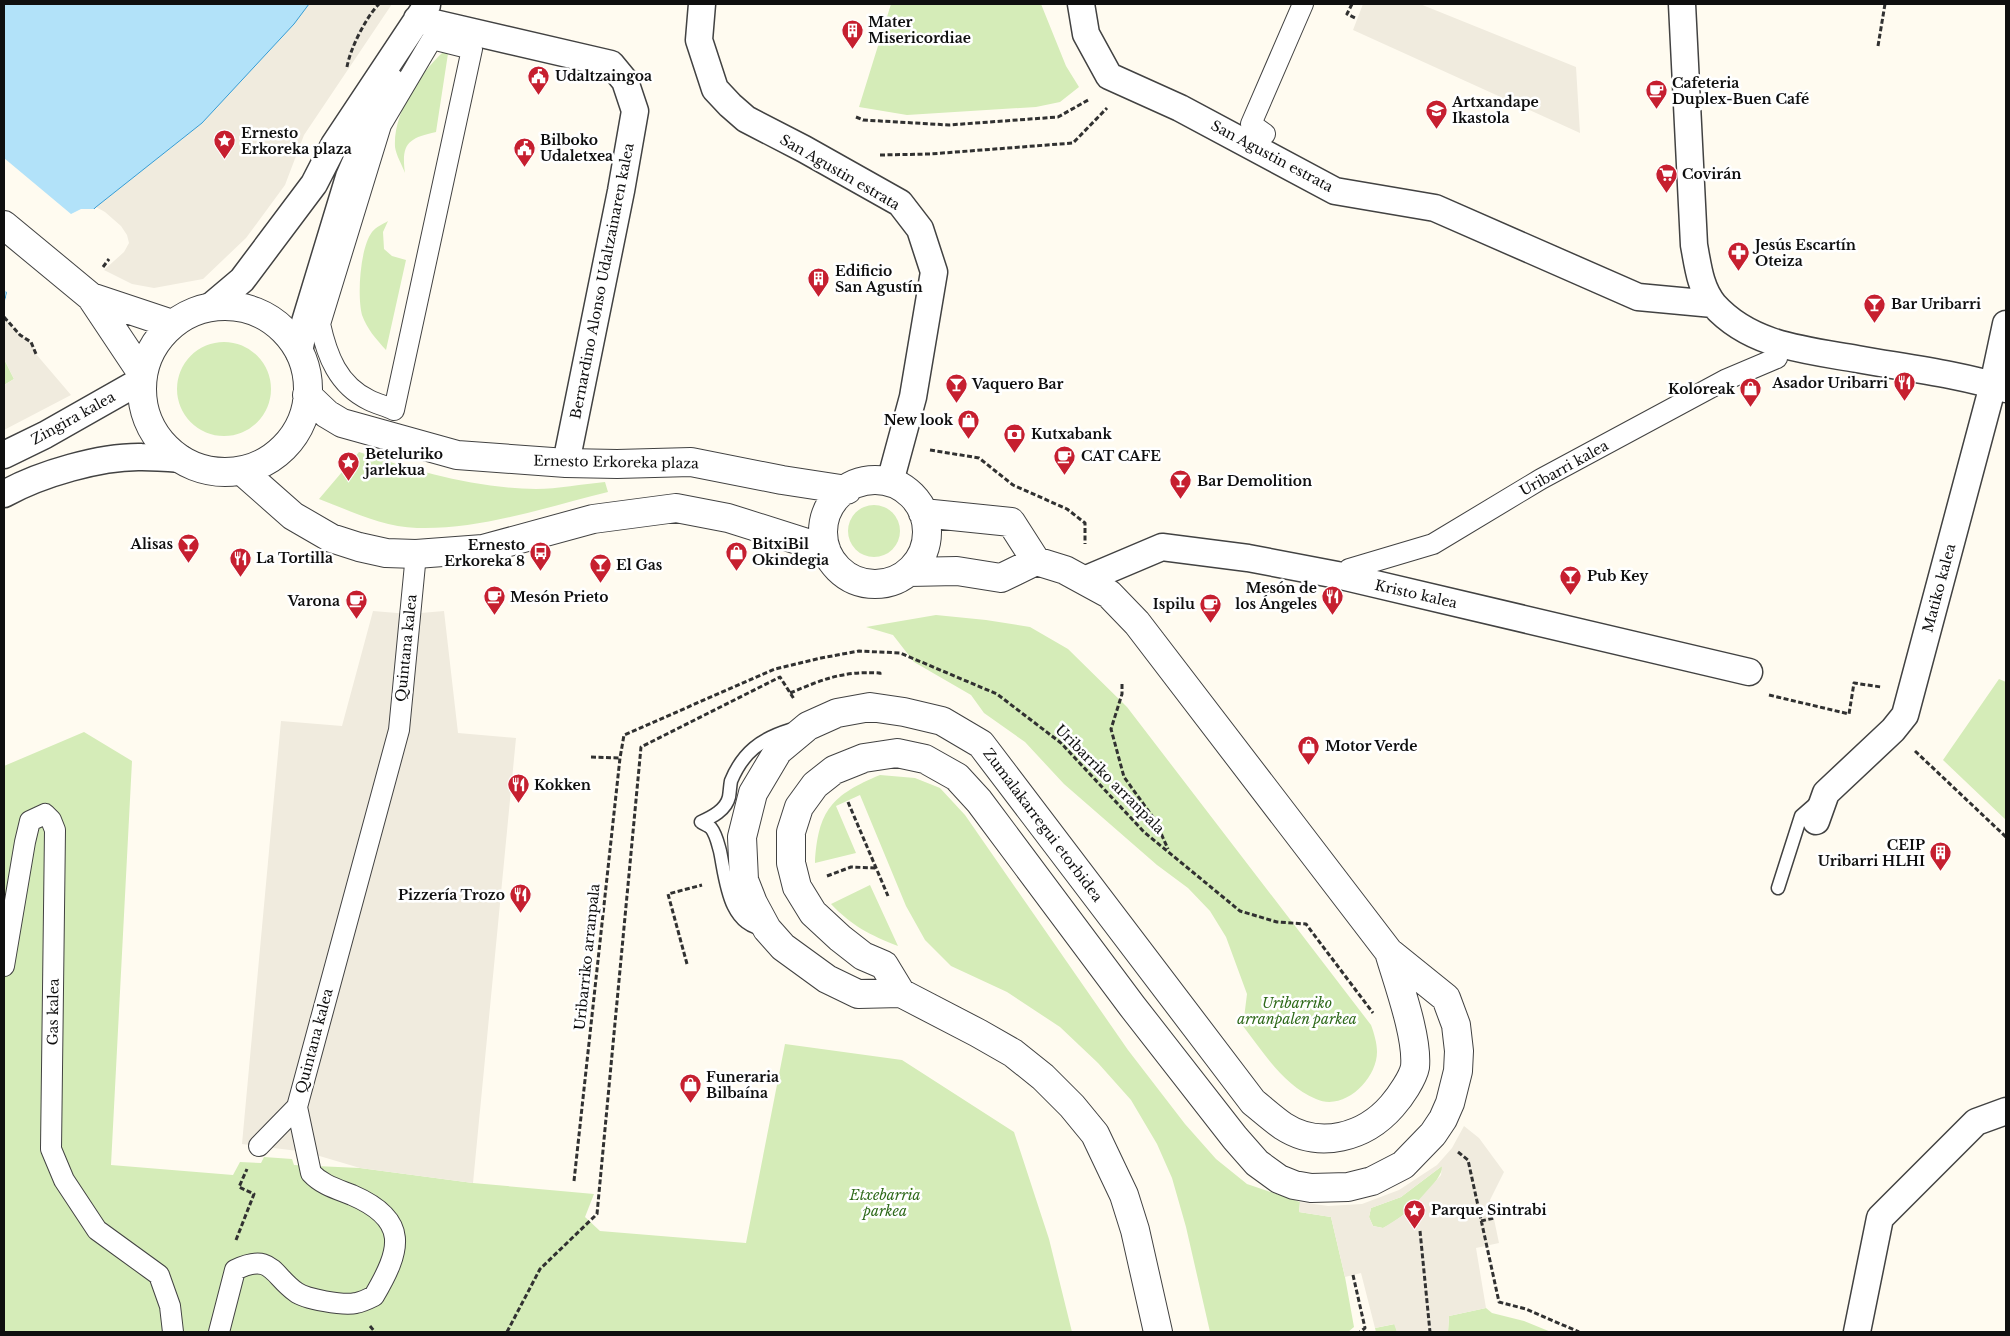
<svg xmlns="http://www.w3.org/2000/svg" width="2010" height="1336" font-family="'Libre Baskerville',serif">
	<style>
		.green { fill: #d5ecb8 }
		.plaza { fill: #f0ebde; fill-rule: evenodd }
		.water { fill: #b2e2f9; stroke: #369cd4 }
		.pier { fill: #fffbf0 }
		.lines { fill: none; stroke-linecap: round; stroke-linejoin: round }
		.service-casing { stroke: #424242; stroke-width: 15 }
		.pedestrian-casing { stroke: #424242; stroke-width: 22 }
		.minor-casing { stroke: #424242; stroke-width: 29 }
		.tertiary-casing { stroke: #424242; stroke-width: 30 }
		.path { stroke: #313131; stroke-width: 3; stroke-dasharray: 5 2.5; stroke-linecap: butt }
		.service { stroke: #fff; stroke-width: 12 }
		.pedestrian { stroke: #fff; stroke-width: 20 }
		.minor { stroke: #fff; stroke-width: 26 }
		.tertiary { stroke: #fff; stroke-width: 28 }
		.labels { text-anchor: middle; stroke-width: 5; stroke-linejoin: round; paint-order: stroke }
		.poi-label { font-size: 14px; font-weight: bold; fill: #0f0f0f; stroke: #fff; text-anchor: start }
		.street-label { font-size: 14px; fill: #0f0f0f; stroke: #fff }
		.park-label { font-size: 14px; font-style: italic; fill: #2f6a1b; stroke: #fff }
	</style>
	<rect width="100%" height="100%" fill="#fffbf0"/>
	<path class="green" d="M 891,4 L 1041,4 L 1066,66 L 1079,87 L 1060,102 L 1036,107 L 907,115 L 859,107 Z
		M 449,47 L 436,132 C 408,138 401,144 405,173 C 402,165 396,155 395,147 C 393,111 423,68 449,47 Z
		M 388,221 L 383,232 L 384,249 L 392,256 L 406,260 L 386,350 C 376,339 367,329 362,315 C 357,296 360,248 372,232 C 376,227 383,224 388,221 Z
		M177 389a47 47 0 1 1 94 0a47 47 0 1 1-94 0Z
		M 4,359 L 14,379 L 4,385 Z
		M 359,452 C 416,471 474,488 536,489 C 558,489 582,484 605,482 L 608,492 C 546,507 481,530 417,528 C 383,527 351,511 319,499 Z
		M848 531a26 26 0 1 1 52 0a26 26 0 1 1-52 0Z
		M 936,615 L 986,620 L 1030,627 L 1068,649 L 1127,707 L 1371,1025 C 1374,1033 1377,1043 1377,1052 C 1377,1079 1344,1112 1316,1099 C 1283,1085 1264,1053 1243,1026 L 1247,994 L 1226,937 L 1210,911 L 1188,888 L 1157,865 L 1064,784 L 1025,742 L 984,713 L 971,695 L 914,662 L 893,635 L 866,627 Z
		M 1999,679 L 2006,682 L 2006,820 L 1943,760 Z
		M 84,732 L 132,761 L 111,1165 L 233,1175 L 240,1162 L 261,1163 L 264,1157 L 292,1159 L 294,1165 L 360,1168 L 473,1183 L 594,1194 L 585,1217 L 600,1231 L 746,1243 L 785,1044 L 902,1060 L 1014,1132 L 1049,1239 L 1072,1332 L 4,1332 L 4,766 Z
		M 880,775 L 915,778 L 940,788 L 965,815 L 1128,1050 L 1185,1124 L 1216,1159 L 1247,1184 L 1300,1202 L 1299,1212 L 1331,1217 L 1345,1277 L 1354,1327 L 1348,1332 L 1210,1332 L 1186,1227 L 1172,1178 L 1157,1144 L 1131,1100 L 1098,1063 L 1060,1027 L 1007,992 L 951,966 L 925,940 L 906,906 L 860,795 L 836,806 L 856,853 L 815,863 C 818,810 832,795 880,775 Z
		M 870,885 L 898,946 C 870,935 852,926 831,904 Z
		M 1442,1166 L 1443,1167 C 1436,1189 1404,1218 1383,1228 L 1373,1226 L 1369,1217 L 1371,1208 L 1401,1197 Z
		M 1486,1308 L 1492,1313 L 1524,1321 L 1551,1332 L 1448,1332 L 1449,1316 Z
		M 1395,1324 L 1397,1332 L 1376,1332 L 1375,1328 Z"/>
	<path class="plaza" d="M 309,4 L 392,4 L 304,135 L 285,185 L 246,238 L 203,279 L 154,288 L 132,284 L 104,270 L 124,252 L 129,243 L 127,235 L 121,226 L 105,212 L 96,207 L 202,123 Z
		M 1363,4 L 1420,4 L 1576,67 L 1580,133 L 1353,30 Z
		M 4,317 L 20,335 L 31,342 L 36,354 L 71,395 L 4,430 L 4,385 L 14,379 L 4,359 Z
		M 373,611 L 409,614 L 444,611 L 458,733 L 516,738 L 473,1183 L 360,1168 L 306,1152 L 242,1144 L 281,721 L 342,726 Z
		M 1464,1126 L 1479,1138 L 1504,1172 L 1490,1200 L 1499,1243 L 1476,1248 L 1486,1308 L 1449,1316 L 1448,1332 L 1397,1332 L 1394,1324 L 1375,1328 L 1361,1273 L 1345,1277 L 1331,1217 L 1299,1212 L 1300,1202 L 1328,1206 L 1362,1204 L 1399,1190 L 1437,1165 L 1452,1148 ZM 1442,1166 L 1441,1175 L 1417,1202 L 1402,1216 L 1383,1228 L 1373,1226 L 1369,1217 L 1371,1208 L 1401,1197 Z"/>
	<path class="water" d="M 4,4 L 309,4 L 294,24 L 202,123 L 96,207 L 7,292 L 4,303 Z"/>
	<path class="pier" d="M 4,158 L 71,214 L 81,209 L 99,209 L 9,294 L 6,304 L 4,306 L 7,292 L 4,290 Z"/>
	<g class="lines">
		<defs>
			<path id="service" d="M 701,822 C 712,817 726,810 729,797 C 730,791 730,786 731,781 C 743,752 761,739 790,730
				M 701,822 C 704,824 709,826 711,828 C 716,834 718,844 720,851 C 726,879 728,926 765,929
				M 1778,888 L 1801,816 L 1817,802"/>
			<path id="pedestrian" d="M 432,39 L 472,49 L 394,410 C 386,406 377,404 369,400 C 338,385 327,356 320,324 L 381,125 Z
				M 1265,134 L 1251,124 L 1303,4
				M 1349,569 L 1433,544 L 1541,479 L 1725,380 L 1777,358
				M 4,966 L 25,842 L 30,821 L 45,814 L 51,820 L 55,830 L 51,1149 L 64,1180 L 97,1230 L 159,1275 L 170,1306 L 173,1332
				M 259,1146 L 297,1107
				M 219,1332 L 235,1270 C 272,1252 272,1275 296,1292 C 305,1299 344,1306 356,1303 C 362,1302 368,1299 374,1296 C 401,1250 410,1220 352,1195 C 337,1189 322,1185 311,1173 L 297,1107 L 399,730 L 416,554"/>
			<path id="minor" d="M 702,4 L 699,40 L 715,89 L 730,105 L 746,119 L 804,149 L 900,203 L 920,229 L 934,272 L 913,397 L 890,482
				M 1081,4 L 1086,34 L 1109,76 L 1180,108 L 1335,191 L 1435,208 L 1638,297 L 1713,304
				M 1682,4 L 1694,245 C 1698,266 1700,288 1714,305 C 1751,346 1806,350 1857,359 C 1907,368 1958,374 2006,389
				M 417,19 L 611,64 L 625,81 L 635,111 L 621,191 L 566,463
				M 210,307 L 242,280 L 314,184 L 334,145 L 427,5
				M 299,352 L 305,322 L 349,177 L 391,81
				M 4,455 L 45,435 L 142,380
				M 4,494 C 40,474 101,456 142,457 C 155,457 168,458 181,459
				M 1084,580 L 1162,547 L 1248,558 L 1337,575 L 1749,672
				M 1816,821 L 1826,793 L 1893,730 L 1905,715 L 1993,385 L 2006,324
				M 1857,1332 L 1880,1218 L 1976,1122 L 2006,1111"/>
			<path id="tertiary" d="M 4,225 L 91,297 L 143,375
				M 91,297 L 172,324
				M142 389a83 83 0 1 1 166 0a83 83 0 1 1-166 0Z
				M 307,395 L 327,414 L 342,423 L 457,455 L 566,463 L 617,464 L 691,462 L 782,480 L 847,490
				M 242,471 L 293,516 L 331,538 L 359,547 L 386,553 L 416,554 L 483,549 L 593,519 L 676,508 L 728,518 L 826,549
				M823 532a52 52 0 1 1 104 0a52 52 0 1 1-104 0Z
				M 909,572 L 957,571 L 1001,578 L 1036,561
				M 901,993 L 884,965 L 863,956 L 840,938 L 813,913 L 797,887 L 791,863 L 791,832 L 799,807 L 815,785 L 834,770 L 864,758 L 897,753 L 925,759 L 957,777 L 979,801 L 1132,1006 L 1235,1138 L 1257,1163 L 1279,1179 L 1294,1185 L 1311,1188 L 1348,1187 L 1372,1181 L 1403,1165 L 1433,1134 L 1443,1119 L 1450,1103 L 1458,1071 L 1459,1051 L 1456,1025 L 1446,998 L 1389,952 L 1137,623 L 1109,594 L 1065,570 L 1036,561 L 1011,522 L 923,513
				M 1158,1332 L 1135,1230 L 1124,1195 L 1095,1134 L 1072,1106 L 1043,1077 L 1013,1053 L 978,1033 L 901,993 L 858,994 L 827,979 L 783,947 L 767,929 L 753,903 L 744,880 L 742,837 L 753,793 L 778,751 L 808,726 L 837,713 L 870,707 L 904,712 L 942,721 L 981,744 L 1253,1102 C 1263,1110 1273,1119 1283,1126 C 1320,1150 1365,1137 1392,1106 C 1400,1097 1413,1078 1415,1067 C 1418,1037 1398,983 1389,952"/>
		</defs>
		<use href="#service" class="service-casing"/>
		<use href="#pedestrian" class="pedestrian-casing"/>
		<use href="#minor" class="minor-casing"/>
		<use href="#tertiary" class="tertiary-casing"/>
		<path class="path" d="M 1352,4 L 1347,14 L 1357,19
			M 1878,46 L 1885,4
			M 347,67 C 350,49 366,17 379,4
			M 856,117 L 863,120 L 949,125 L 1058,117 L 1090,99
			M 880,155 L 930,154 L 1073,143 L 1107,108
			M 103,267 L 109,259
			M 4,317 L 20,335 L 31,342 L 36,354
			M 930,450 L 979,458 L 1013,485 L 1067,509 L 1085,523 L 1085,544
			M 1122,684 L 1122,694 L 1111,729 L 1124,777 L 1155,820 L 1168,849
			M 790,693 C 824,679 842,671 880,673 L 880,677
			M 1769,695 L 1849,714 L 1854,683 L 1881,687
			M 1915,751 L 2006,837
			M 591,757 L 620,758
			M 848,802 L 888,896
			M 827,876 L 851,867 L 876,868
			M 687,964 L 668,894 L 702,885
			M 1458,1152 L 1468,1160 L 1499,1302 L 1526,1309 L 1579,1332
			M 574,1181 L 620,758 L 624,735 L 775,669 L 821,658 L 859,651 L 900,653 L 997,694 L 1061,743 L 1144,832 L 1240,911 L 1277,922 L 1306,924 L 1373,1013
			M 1481,1221 L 1494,1218
			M 1420,1231 L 1430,1332
			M 236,1240 L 254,1194 L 239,1187 L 247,1169
			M 1353,1275 L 1365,1328 L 1360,1332
			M 370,1326 L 375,1332
			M 507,1332 L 540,1269 L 597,1214 L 641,747 L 780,677 L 794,699"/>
		<use href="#service" class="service"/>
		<use href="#pedestrian" class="pedestrian"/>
		<use href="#minor" class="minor"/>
		<use href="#tertiary" class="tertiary"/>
	</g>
	<defs>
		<symbol id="building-pin" viewBox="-11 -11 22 30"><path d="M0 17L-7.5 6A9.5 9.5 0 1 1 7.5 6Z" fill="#c61f2f" stroke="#fff"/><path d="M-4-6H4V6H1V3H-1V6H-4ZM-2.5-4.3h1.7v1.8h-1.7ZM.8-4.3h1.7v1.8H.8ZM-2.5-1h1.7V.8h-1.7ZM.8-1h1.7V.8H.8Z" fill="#fff"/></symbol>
		<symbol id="civic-pin" viewBox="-11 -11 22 30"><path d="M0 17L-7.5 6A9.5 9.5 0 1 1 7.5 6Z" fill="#c61f2f" stroke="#fff"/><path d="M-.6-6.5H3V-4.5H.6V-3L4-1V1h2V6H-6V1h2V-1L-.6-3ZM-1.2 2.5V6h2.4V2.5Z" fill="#fff"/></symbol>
		<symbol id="cafe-pin" viewBox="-11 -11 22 30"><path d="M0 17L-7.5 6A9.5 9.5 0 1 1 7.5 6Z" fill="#c61f2f" stroke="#fff"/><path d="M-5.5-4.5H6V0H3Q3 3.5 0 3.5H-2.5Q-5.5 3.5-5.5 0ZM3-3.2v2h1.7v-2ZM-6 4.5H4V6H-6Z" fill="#fff"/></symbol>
		<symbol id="school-pin" viewBox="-11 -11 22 30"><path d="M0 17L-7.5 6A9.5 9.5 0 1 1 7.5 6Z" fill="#c61f2f" stroke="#fff"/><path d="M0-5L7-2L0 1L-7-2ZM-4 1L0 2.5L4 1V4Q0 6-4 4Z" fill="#fff"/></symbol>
		<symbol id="sight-pin" viewBox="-11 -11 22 30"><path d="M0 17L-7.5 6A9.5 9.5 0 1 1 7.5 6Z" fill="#c61f2f" stroke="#fff"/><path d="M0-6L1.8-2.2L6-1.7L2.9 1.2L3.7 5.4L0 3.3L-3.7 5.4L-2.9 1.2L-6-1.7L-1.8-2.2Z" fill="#fff"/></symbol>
		<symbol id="supermarket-pin" viewBox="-11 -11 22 30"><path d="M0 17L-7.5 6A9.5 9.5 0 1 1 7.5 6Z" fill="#c61f2f" stroke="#fff"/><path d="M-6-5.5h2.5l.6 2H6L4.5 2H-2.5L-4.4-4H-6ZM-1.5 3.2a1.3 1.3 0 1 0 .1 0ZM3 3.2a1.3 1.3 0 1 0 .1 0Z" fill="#fff"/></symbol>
		<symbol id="pharmacy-pin" viewBox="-11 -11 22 30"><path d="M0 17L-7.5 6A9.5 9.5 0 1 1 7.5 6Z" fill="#c61f2f" stroke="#fff"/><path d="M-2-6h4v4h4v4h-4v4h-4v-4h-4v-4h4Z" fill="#fff"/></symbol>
		<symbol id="bar-pin" viewBox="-11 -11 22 30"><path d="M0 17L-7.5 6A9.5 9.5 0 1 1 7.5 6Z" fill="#c61f2f" stroke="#fff"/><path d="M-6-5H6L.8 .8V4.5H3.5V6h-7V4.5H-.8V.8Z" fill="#fff"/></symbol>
		<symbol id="restaurant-pin" viewBox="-11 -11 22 30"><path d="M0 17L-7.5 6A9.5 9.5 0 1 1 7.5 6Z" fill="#c61f2f" stroke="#fff"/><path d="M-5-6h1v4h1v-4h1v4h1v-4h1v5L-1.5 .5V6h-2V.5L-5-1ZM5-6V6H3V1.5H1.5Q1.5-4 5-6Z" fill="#fff"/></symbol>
		<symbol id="shop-pin" viewBox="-11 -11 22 30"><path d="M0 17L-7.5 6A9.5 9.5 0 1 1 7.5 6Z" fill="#c61f2f" stroke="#fff"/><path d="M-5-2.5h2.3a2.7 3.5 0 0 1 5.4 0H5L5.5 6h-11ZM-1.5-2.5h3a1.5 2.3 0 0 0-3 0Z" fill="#fff"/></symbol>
		<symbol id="bank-pin" viewBox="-11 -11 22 30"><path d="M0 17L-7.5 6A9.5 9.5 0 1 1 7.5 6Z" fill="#c61f2f" stroke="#fff"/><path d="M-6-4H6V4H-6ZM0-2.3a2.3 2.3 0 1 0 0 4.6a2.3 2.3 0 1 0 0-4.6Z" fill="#fff"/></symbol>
		<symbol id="bus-pin" viewBox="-11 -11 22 30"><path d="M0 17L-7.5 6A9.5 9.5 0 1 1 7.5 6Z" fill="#c61f2f" stroke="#fff"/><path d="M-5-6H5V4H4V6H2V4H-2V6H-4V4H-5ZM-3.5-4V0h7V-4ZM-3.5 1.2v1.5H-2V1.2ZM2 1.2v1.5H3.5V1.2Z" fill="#fff"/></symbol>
	</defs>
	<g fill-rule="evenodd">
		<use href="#building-pin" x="840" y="18" width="25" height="34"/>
		<use href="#civic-pin" x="526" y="64" width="25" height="34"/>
		<use href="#cafe-pin" x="1644" y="78" width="25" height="34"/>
		<use href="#school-pin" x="1424" y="98" width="25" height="34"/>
		<use href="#sight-pin" x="212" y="128" width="25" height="34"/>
		<use href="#civic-pin" x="512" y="136" width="25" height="34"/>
		<use href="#supermarket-pin" x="1654" y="162" width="25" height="34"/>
		<use href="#pharmacy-pin" x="1726" y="240" width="25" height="34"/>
		<use href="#building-pin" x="806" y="266" width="25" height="34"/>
		<use href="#bar-pin" x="1862" y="292" width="25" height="34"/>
		<use href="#restaurant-pin" x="1892" y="370" width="25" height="34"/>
		<use href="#bar-pin" x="944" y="372" width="25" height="34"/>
		<use href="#shop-pin" x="1738" y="376" width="25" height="34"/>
		<use href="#shop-pin" x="956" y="408" width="25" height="34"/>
		<use href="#bank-pin" x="1002" y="422" width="25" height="34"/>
		<use href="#cafe-pin" x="1052" y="444" width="25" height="34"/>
		<use href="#sight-pin" x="336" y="450" width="25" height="34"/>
		<use href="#bar-pin" x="1168" y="468" width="25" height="34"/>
		<use href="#bar-pin" x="176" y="532" width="25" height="34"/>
		<use href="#shop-pin" x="724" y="540" width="25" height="34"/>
		<use href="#bus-pin" x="528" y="540" width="25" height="34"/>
		<use href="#restaurant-pin" x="228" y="546" width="25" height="34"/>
		<use href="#bar-pin" x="588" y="552" width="25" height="34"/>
		<use href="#bar-pin" x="1558" y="564" width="25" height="34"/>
		<use href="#restaurant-pin" x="1320" y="584" width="25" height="34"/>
		<use href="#cafe-pin" x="482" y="584" width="25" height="34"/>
		<use href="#cafe-pin" x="344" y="588" width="25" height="34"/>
		<use href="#cafe-pin" x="1198" y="592" width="25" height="34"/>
		<use href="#shop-pin" x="1296" y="734" width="25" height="34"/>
		<use href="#restaurant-pin" x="506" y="772" width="25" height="34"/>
		<use href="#building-pin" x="1928" y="840" width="25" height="34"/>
		<use href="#restaurant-pin" x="508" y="882" width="25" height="34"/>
		<use href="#shop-pin" x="678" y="1072" width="25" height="34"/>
		<use href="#sight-pin" x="1402" y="1198" width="25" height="34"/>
	</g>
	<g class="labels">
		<g class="poi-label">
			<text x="868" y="27">Mater<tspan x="868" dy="16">Misericordiae</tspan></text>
			<text x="555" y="81">Udaltzaingoa</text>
			<text x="1672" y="88">Cafeteria<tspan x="1672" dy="16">Duplex-Buen Café</tspan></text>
			<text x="1452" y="107">Artxandape<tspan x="1452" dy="16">Ikastola</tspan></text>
			<text x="241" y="138">Ernesto<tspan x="241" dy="16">Erkoreka plaza</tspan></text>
			<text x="540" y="145">Bilboko<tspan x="540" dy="16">Udaletxea</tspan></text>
			<text x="1682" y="179">Covirán</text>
			<text x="1755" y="250">Jesús Escartín<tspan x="1755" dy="16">Oteiza</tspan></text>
			<text x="835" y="276">Edificio<tspan x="835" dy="16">San Agustín</tspan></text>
			<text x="1891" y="309">Bar Uribarri</text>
			<text x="1888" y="388" text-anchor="end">Asador Uribarri</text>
			<text x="972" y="389">Vaquero Bar</text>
			<text x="1735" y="394" text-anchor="end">Koloreak</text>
			<text x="953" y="425" text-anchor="end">New look</text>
			<text x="1031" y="439">Kutxabank</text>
			<text x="365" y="459">Beteluriko<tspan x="365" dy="16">jarlekua</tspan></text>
			<text x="1081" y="461">CAT CAFE</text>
			<text x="1197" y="486">Bar Demolition</text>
			<text x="173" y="549" text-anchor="end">Alisas</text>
			<text x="752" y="549">BitxiBil<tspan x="752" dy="16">Okindegia</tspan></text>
			<text x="525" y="550" text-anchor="end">Ernesto<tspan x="525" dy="16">Erkoreka 8</tspan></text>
			<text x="256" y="563">La Tortilla</text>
			<text x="616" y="570">El Gas</text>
			<text x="1587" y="581">Pub Key</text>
			<text x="1317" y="593" text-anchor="end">Mesón de<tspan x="1317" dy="16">los Ángeles</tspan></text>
			<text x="510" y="602">Mesón Prieto</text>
			<text x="340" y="606" text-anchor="end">Varona</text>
			<text x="1195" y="609" text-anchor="end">Ispilu</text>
			<text x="1325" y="751">Motor Verde</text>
			<text x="534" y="790">Kokken</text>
			<text x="1925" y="850" text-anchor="end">CEIP<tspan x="1925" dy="16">Uribarri HLHI</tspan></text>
			<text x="505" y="900" text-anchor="end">Pizzería Trozo</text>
			<text x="706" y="1082">Funeraria<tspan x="706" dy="16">Bilbaína</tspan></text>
			<text x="1431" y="1215">Parque Sintrabi</text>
		</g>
		<g class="street-label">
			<text transform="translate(1272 156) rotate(28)" y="5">San Agustin estrata</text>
			<text transform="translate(840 172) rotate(30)" y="5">San Agustin estrata</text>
			<text transform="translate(602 281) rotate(-79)" y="5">Bernardino Alonso Udaltzainaren kalea</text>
			<text transform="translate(73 418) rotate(-29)" y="5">Zingira kalea</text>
			<text transform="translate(616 462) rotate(1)" y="5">Ernesto Erkoreka plaza</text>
			<text transform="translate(1564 468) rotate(-29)" y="5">Uribarri kalea</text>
			<text transform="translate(1939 588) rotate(-75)" y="5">Matiko kalea</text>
			<text transform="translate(1416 594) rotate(13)" y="5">Kristo kalea</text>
			<text transform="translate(406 648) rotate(-84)" y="5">Quintana kalea</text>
			<text transform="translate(1110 779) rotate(45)" y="5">Uribarriko arranpala</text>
			<text transform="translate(1043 825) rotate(53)" y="5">Zumalakarregui etorbidea</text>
			<text transform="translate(587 957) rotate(-84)" y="5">Uribarriko arranpala</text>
			<text transform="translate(53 1012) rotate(-89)" y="5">Gas kalea</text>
			<text transform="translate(314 1041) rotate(-75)" y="5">Quintana kalea</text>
		</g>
		<g class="park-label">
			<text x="1297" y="1008">Uribarriko<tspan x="1297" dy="16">arranpalen parkea</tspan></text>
			<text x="885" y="1200">Etxebarria<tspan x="885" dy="16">parkea</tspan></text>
		</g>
	</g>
	<rect width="2010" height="1336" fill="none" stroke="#0f0f0f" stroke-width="10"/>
</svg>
